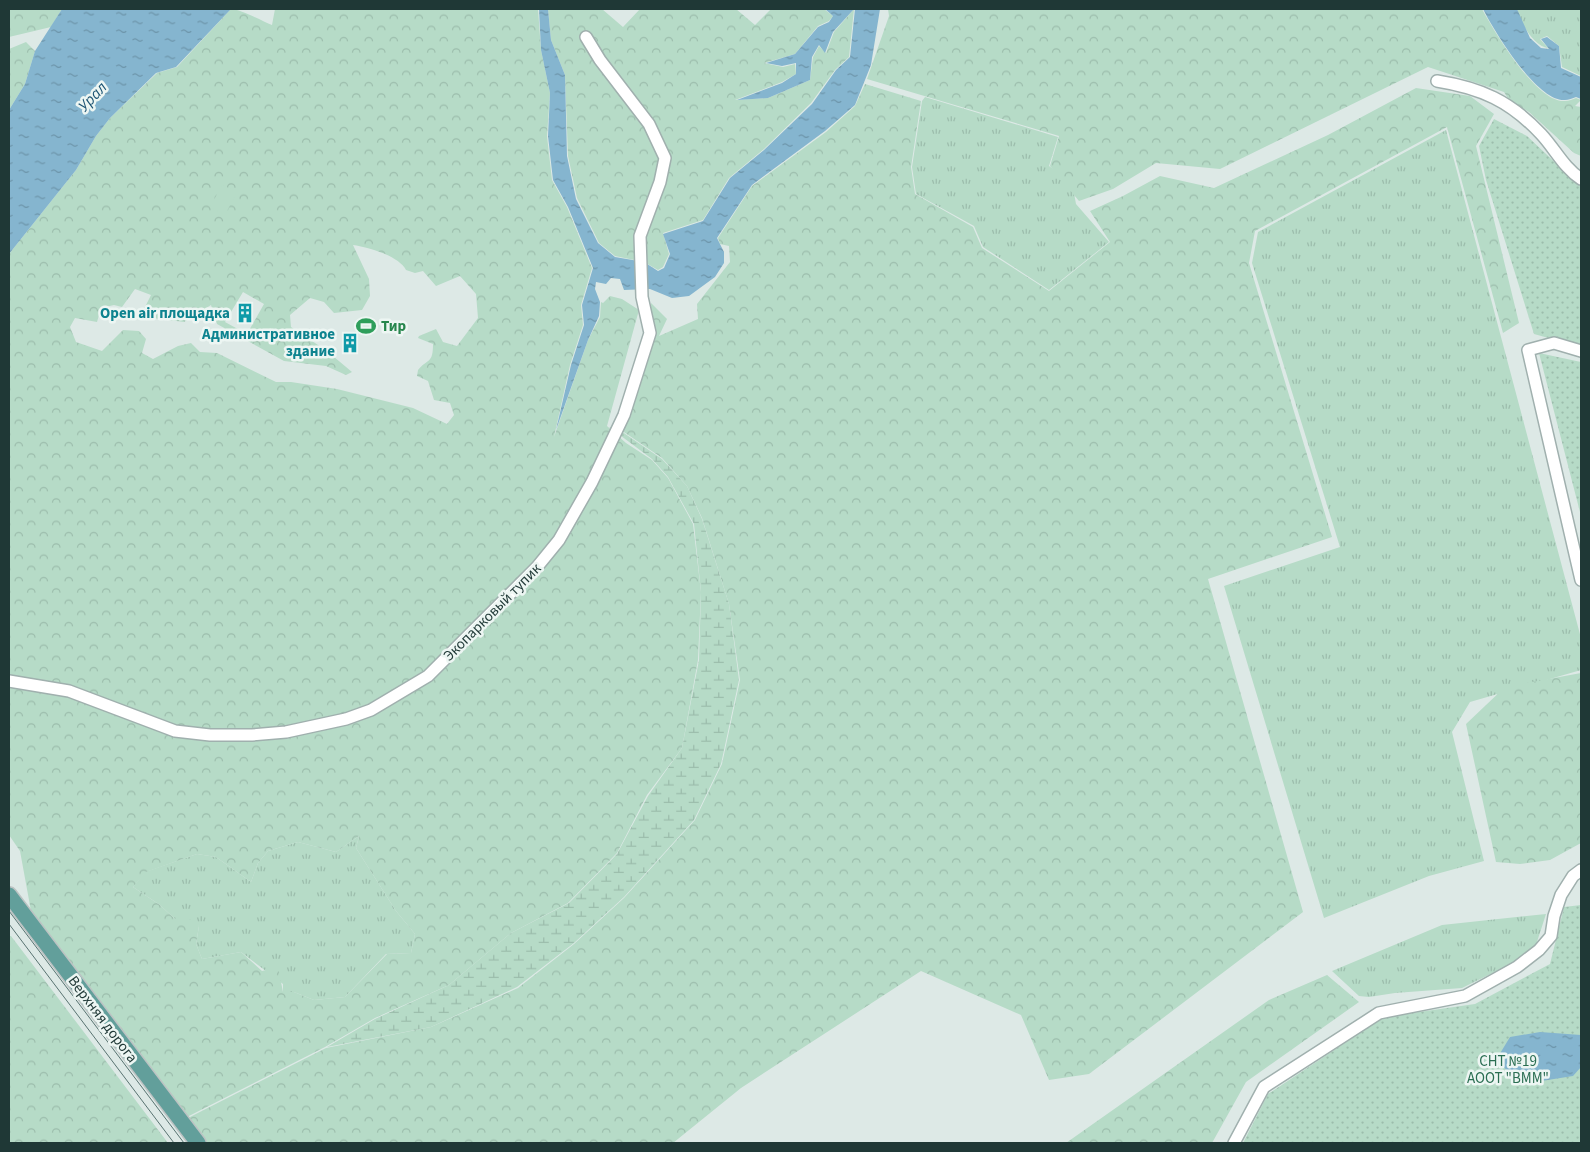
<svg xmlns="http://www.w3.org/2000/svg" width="1590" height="1152" font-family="'Source Sans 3',sans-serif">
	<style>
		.grass { fill: url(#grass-tufts) }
		.forest { fill: url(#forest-crowns); fill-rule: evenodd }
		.wetland { fill: url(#wetland-marsh) }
		.garden { fill: url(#garden-dots) }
		.pitch { fill: #b6dbc7 }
		.water { fill: url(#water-ripples) }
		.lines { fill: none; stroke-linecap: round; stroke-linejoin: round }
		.street-casing { stroke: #a0b0ae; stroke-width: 14 }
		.primary-casing { stroke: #bcc3c3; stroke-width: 18 }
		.street { stroke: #fff; stroke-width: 11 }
		.primary { stroke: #629f9b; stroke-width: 15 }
		.tram { stroke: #597472; stroke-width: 1 }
		.labels { text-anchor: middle; stroke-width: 5; stroke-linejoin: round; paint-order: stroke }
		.culture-label { font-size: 15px; font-weight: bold; fill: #0d838f; stroke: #edf6f3; text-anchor: end }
		.leisure-label { font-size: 15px; font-weight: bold; fill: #27864d; stroke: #edf6f3; text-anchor: start }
		.street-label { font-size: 15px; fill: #1f3836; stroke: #edf6f3 }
		.park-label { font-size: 15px; fill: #2a6e52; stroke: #edf6f3 }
		.water-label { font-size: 16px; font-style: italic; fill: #1b5373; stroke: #edf6f3 }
	</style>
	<defs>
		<pattern id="grass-tufts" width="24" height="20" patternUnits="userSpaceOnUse" patternTransform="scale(1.25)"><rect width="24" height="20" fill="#b6dbc7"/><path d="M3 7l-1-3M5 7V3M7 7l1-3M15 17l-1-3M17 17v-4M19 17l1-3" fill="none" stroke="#9cbdac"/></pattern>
		<pattern id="forest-crowns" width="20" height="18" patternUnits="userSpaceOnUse" patternTransform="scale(1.25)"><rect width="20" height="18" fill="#b6dbc7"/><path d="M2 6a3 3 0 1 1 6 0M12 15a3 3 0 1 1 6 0" fill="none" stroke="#9cbdac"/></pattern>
		<pattern id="wetland-marsh" width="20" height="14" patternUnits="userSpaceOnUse" patternTransform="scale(1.25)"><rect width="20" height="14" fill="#b6dbc7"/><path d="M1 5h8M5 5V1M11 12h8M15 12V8" fill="none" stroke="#9cbdac"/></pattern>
		<pattern id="garden-dots" width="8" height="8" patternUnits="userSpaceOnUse" patternTransform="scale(1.25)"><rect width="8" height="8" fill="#b6dbc7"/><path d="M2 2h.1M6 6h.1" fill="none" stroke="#9cbdac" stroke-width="1.8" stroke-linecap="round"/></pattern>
		<pattern id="water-ripples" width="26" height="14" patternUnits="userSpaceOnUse" patternTransform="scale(1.25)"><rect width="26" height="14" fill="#85b5cf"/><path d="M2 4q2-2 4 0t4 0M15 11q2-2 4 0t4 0" fill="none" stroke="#6c94a9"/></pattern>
	</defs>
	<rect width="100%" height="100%" fill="#dde9e6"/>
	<path class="grass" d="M 1517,9 L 1581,9 L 1581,76 L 1562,67 L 1559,46 L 1547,36 L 1540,39 L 1548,48 C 1534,47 1520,22 1517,9 Z
		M 925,97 L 1058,137 L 1049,166 L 1072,182 L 1076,204 L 1109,242 L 1049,290 L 983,247 L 974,226 L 916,194 L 912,167 L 922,101 Z
		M 1446,130 L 1581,638 L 1581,670 L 1470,702 L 1452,732 L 1484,861 L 1429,876 L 1324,918 L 1224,586 L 1340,547 L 1252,263 L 1258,232 Z
		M 359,836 L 356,848 L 396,911 L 415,934 L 411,953 L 386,954 L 345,997 L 314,1000 L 294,992 L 283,992 L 283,984 L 241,952 L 202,959 L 196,944 L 199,926 L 175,919 L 160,905 L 133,887 L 145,872 L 197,854 L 216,857 L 251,882 L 258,863 L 268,851 L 298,842 L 336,852 Z
		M 1546,914 L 1535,948 L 1527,956 L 1462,988 L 1395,993 L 1369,997 L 1359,996 L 1332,971 L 1442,925 Z"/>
	<path class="forest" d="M 9,9 L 62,9 L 51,27 L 9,37 Z
		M 231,9 C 240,9 262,21 272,25 L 275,9 L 538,9 L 541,50 L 550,93 L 547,136 L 552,180 L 567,207 L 592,268 L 581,305 L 583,325 L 570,365 L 554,437 L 588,340 L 600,317 L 601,302 L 603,303 L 610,296 L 622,299 L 639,310 L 607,426 L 626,443 L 652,460 L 668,478 L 693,524 L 701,592 L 698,660 L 682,748 L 647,795 L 617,853 L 568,903 L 511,933 L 449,985 L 375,1018 L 325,1047 L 187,1117 L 31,911 L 20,851 L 9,835 L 9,254 L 76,170 L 96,136 L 110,118 L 157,73 L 177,67 ZM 353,245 C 368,247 399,256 406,270 L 415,273 L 423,271 L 436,286 L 460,276 L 476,294 L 478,318 L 457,346 L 443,342 L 436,329 L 419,336 L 418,338 L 433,344 C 433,364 428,358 418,370 L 417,376 L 428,381 L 434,400 L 450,403 L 454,415 L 447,424 L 413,408 L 337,389 L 291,382 L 276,382 L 217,353 L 200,352 L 191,343 L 178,346 L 153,359 L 142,353 L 146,339 L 139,331 L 123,330 L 102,351 L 76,342 L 70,327 L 75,318 L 97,322 L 101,308 L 114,305 L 122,307 L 135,289 L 151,295 L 144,309 L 147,317 L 184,322 L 211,305 L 217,324 L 284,361 L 326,366 L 346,375 L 352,372 L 327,351 L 291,327 L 290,315 L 310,298 L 324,302 L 334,313 L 362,310 L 370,296 L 369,279 ZM 243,292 L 264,304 L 247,334 L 225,322 ZM 359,836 L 356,848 L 396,911 L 415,934 L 411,953 L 387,954 L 345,997 L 314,1000 L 294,992 L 283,992 L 278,967 L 262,971 L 241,952 L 202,959 L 196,944 L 199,926 L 194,919 L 175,919 L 160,905 L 133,887 L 146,872 L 197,854 L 216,857 L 251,882 L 258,863 L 268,851 L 298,842 L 336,852 Z
		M 548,9 L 602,9 L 623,27 L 640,9 L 736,9 L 755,25 L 771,9 L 824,9 L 833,16 L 829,21 L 818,26 L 795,54 L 764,63 L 783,67 L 795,64 L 796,74 L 782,82 L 735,100 L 768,98 L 810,80 L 813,57 L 819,46 L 826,53 L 834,32 L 854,9 L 849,57 L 835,70 L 811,103 L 764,149 L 729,178 L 703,220 L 663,233 L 669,254 L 663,267 L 658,270 L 644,262 L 615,256 L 599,243 L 577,198 L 568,156 L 565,75 L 551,40 Z
		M 888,9 L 1482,9 C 1494,31 1537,104 1565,101 C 1569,101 1573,99 1576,98 L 1581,100 L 1575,106 L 1581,107 L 1581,156 L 1574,153 L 1529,112 L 1509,100 L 1504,92 L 1428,67 L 1220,169 L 1156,163 L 1113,189 L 1079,201 L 1050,166 L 1059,136 L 867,79 L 889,16 Z
		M 26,42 L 35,51 L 25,84 L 9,110 L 9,49 Z
		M 865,84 L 921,101 L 911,167 L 915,194 L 973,227 L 982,248 L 1049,291 L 1110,242 L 1090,211 L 1123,196 L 1160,176 L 1214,188 L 1328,135 L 1416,88 L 1470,96 L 1494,114 L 1476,146 L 1519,323 L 1503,333 L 1447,127 L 1255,231 L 1249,263 L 1332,537 L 1208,579 L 1303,912 L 1089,1074 L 1049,1080 L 1021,1015 L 921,971 L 741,1088 L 673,1143 L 207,1143 L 188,1118 L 326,1048 L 431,1027 L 518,988 L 574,944 L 624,898 L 695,820 L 722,764 L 740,680 L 729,604 L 702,518 L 687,486 L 662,458 L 618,428 L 649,318 L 651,303 L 667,319 L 659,336 L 698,319 L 697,304 L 730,262 L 729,246 L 720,244 L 718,238 L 752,186 L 826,132 L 855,106 Z
		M 1581,673 L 1581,843 L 1550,860 L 1520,864 L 1496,862 L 1466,724 L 1505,687 Z
		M 9,936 L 11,936 L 168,1143 L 9,1143 Z
		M 1327,975 L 1359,1002 L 1246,1082 L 1212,1143 L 1066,1143 L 1269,1000 Z"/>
	<path class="wetland" d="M 609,427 L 618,429 L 662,459 L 687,486 L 702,519 L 729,604 L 739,680 L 721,764 L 694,820 L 624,897 L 574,943 L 517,987 L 431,1027 L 327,1047 L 375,1019 L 449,985 L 511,933 L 569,903 L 617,854 L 648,796 L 682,748 L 699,660 L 701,592 L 694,524 L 668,477 L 652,459 Z"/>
	<path class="garden" d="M 1494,119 L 1527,136 L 1581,187 L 1581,347 L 1534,334 L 1486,180 L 1479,146 Z
		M 1539,353 L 1581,362 L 1581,516 Z
		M 1581,905 L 1581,1143 L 1243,1143 L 1268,1094 L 1384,1017 L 1475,1004 L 1550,964 L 1564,907 Z"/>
	<path class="pitch" d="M 222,185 L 237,192 L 225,215 L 210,207 Z"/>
	<path class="water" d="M 62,9 L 231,9 L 176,67 L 156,73 L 110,118 L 96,136 L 76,170 L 9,254 L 9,110 L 25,84 L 35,51 Z
		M 539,9 L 548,9 L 551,40 L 565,75 L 567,156 L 576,199 L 598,243 L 615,257 L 644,262 L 658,271 L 664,268 L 670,254 L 663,234 L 703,221 L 730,178 L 764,150 L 812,104 L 836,70 L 850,57 L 855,9 L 880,9 L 871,65 L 855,105 L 825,131 L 752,185 L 717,238 L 724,252 L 724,263 L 715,277 L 689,296 L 672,298 L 650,289 L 624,290 L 620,279 L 611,278 L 606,284 L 596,282 L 595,289 L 600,302 L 599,316 L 588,340 L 556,430 L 571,365 L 584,325 L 582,305 L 593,268 L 568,207 L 553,180 L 548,136 L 550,93 L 541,50 Z
		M 825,9 L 854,9 L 833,32 L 825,53 L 819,45 L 812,57 L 810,80 L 768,98 L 737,100 L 782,83 L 796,74 L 796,63 L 782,66 L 766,63 L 795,54 L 818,27 L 829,22 L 833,16 Z
		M 1483,9 L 1517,9 L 1530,38 L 1541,48 L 1549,49 L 1541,39 L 1547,37 L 1559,46 L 1561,68 L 1581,77 L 1581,99 L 1576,97 C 1573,98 1568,100 1565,100 C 1537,102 1494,31 1483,9 Z
		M 1540,1032 L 1581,1035 L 1581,1067 L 1573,1076 L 1535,1082 L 1512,1075 L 1496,1060 L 1510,1037 Z"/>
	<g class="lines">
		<defs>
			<path id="street" d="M 1437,81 C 1481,88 1510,101 1541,134 C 1555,149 1564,168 1581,179
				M 1581,351 L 1554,343 L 1528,350 L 1581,580
				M 9,681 L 69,691 L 175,731 L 210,735 L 252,735 L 286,732 L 346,719 L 371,710 L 428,676 L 537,567 L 559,540 L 592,482 L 624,415 L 650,333 L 642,297 L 640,236 L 660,182 L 665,158 L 649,124 L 600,60 L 586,37
				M 1234,1143 L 1264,1087 L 1379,1013 L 1465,996 L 1517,967 L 1539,950 L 1551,936 L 1554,916 L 1561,895 L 1573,876 L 1581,870"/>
			<path id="primary" d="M 9,895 L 198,1143"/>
		</defs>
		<use href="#street" class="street-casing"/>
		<use href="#primary" class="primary-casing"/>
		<use href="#street" class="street"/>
		<use href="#primary" class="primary"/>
		<path class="tram" d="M 9,911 L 184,1143
			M 9,924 L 174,1143"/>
	</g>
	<defs>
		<symbol id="building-bare" viewBox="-9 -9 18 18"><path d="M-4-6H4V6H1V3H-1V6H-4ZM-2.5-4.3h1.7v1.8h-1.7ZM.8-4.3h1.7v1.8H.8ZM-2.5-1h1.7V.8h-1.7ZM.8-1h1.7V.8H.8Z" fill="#0f9aa8" stroke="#edf6f3" stroke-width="2.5" paint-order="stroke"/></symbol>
		<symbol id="stadium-bare" viewBox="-9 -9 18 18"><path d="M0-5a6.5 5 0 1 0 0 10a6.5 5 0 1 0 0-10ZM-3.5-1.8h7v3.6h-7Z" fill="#2e9e5b" stroke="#edf6f3" stroke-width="2.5" paint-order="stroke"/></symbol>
	</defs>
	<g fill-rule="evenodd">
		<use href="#building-bare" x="231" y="299" width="28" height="28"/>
		<use href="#stadium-bare" x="352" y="312" width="28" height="28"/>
		<use href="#building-bare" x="336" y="329" width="28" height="28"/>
	</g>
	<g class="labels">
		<g class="culture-label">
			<text x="230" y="318">Open air площадка</text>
			<text x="335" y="339">Административное<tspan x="335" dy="17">здание</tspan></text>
		</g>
		<g class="leisure-label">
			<text x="381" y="331">Тир</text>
		</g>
		<g class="street-label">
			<text transform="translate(492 612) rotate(-45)" y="5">Экопарковый тупик</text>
			<text transform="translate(103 1019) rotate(53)" y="5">Верхняя дорога</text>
		</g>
		<g class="park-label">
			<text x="1508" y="1066">СНТ №19<tspan x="1508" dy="17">АООТ "ВММ"</tspan></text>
		</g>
		<g class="water-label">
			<text transform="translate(92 96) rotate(-47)" y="6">Урал</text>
		</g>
	</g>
	<rect width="1590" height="1152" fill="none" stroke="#1f3836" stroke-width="20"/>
</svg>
